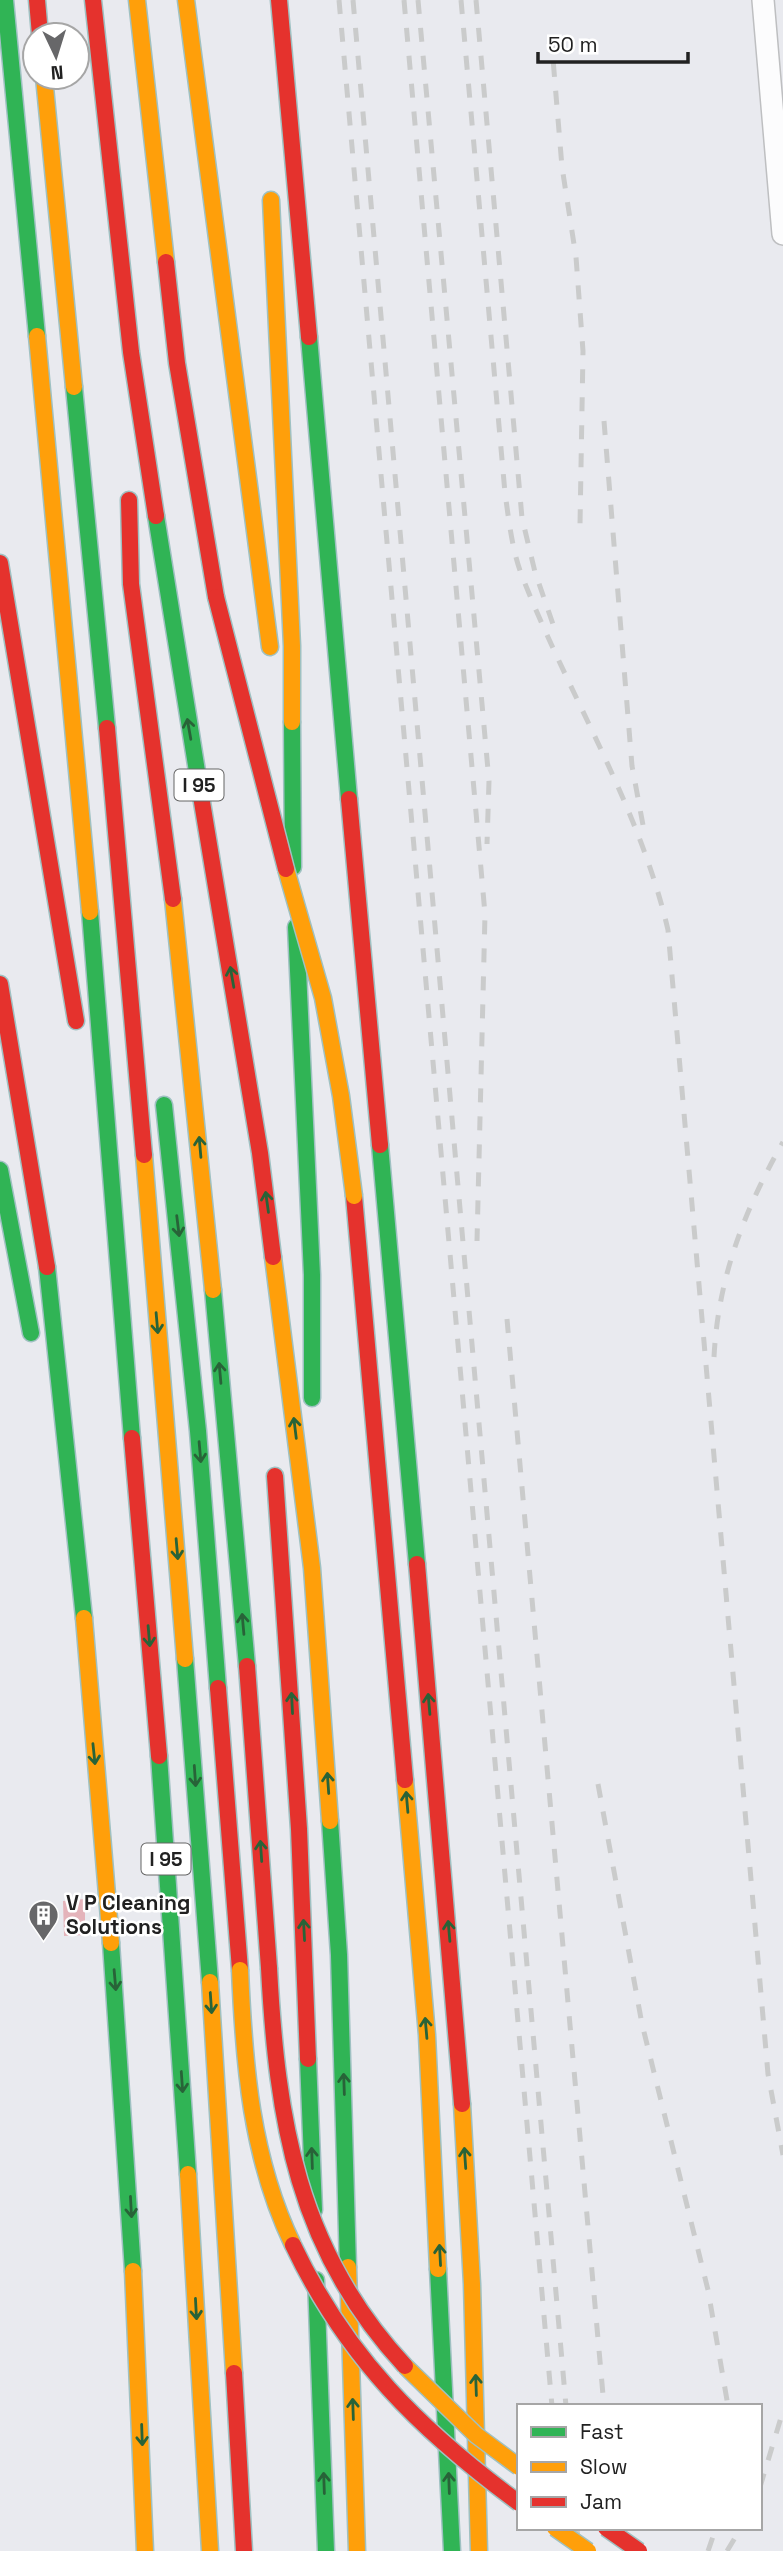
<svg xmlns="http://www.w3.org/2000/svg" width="783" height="2551" font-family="'Space Grotesk',sans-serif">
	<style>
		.pitch { fill: #e4b3ba }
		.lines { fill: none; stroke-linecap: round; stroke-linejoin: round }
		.street-casing { stroke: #bebfc1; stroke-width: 24 }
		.fast-casing { stroke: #9fc1c2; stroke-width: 19 }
		.slow-casing { stroke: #9fc1c2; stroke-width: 19 }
		.jam-casing { stroke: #9fc1c2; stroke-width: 19 }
		.street { stroke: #fcfcfd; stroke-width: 21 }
		.fast { stroke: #30b455; stroke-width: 16 }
		.slow { stroke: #ff9f0a; stroke-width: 16 }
		.jam { stroke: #e5322d; stroke-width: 16 }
		.rail { stroke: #cacbcb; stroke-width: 5; stroke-dasharray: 14 14; stroke-linecap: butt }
		.slow-bridge-casing { stroke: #9fc1c2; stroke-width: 19; stroke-linecap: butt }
		.jam-bridge-casing { stroke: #9fc1c2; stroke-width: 19; stroke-linecap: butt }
		.slow-bridge { stroke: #ff9f0a; stroke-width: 16 }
		.jam-bridge { stroke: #e5322d; stroke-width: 16 }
		.oneway { stroke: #286338 }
		.labels { text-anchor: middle; stroke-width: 5; stroke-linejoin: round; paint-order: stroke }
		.shield { fill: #fff; stroke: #646464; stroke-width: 2 }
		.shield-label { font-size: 19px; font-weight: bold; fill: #212121 }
		.poi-label { font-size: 21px; font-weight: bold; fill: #212121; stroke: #fff; text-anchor: start }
	</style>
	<rect width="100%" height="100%" fill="#e9eaef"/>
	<path class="pitch" d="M 85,1899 L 85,1935 L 64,1936 L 63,1901 Z"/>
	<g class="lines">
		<defs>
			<path id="street" d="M 763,0 L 783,234"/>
			<path id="fast" d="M 5,0 L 37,336
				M 309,337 L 349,799
				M 74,387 L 107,728
				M 156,516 L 200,790
				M 292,722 L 293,867
				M 90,912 L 132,1438
				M 296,927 L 312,1275 L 312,1398
				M 164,1105 L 198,1431 L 218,1688
				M 380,1145 L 417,1564
				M 0,1170 L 31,1333
				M 47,1267 L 84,1618
				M 213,1290 L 247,1666
				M 185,1659 L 210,1982
				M 159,1756 L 188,2174
				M 330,1821 L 339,1955 L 348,2267
				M 111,1943 L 133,2271
				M 308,2059 L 314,2210
				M 438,2269 L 452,2551
				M 316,2280 L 326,2551"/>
			<path id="slow" d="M 137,0 L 166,262
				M 186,0 L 270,647
				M 44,77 L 74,387
				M 271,200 L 292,646 L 292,722
				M 37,336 L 90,912
				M 173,899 L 213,1290
				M 144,1155 L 185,1659
				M 273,1257 L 312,1568 L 330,1821
				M 84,1618 L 111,1943
				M 405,1780 L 427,2035 L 438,2269
				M 210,1982 L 234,2373
				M 462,2104 L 472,2284 L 479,2551
				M 188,2174 L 210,2551
				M 348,2267 L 357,2551
				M 133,2271 L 145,2551"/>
			<path id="jam" d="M 37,0 L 40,35
				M 93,0 L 131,352 L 156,516
				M 279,0 L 309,337
				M 166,262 L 177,363 L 216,597
				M 129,500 L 131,584 L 173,899
				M 0,563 L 76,1021
				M 107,728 L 144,1155
				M 200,790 L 260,1153 L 273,1257
				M 349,799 L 380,1145
				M 0,984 L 47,1267
				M 354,1196 L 405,1780
				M 132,1438 L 159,1756
				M 275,1476 L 299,1829 L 308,2059
				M 417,1564 L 462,2104
				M 247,1666 L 269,1968
				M 218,1688 L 240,1970
				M 234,2373 L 244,2551"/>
		</defs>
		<use href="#street" class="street-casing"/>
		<use href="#fast" class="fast-casing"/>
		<use href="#slow" class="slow-casing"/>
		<use href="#jam" class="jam-casing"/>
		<use href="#street" class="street"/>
		<use href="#fast" class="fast"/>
		<use href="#slow" class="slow"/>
		<use href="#jam" class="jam"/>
		<path class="rail" d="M 339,0 L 552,2406
			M 353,0 L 566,2406
			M 404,0 L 485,914 L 477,1241
			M 418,0 L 489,781 L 487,844
			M 461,0 L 505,493 C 509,521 512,550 522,576 C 569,696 639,805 668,930 L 768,2074 L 783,2155
			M 476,0 L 522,518 L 535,572 L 555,630
			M 551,35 L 562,167 L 576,257 L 583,351 L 580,525
			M 604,421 L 632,766 L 643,825
			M 507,1319 L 604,2406
			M 714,1357 C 718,1278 744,1211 783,1142
			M 598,1784 L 642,2024 L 708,2290 L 728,2406
			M 760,2487 L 783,2411
			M 563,2528 L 565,2551
			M 577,2528 L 579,2551
			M 614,2528 L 616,2551
			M 708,2551 L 716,2528
			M 727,2551 L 741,2528"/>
		<defs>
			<path id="slow-bridge" d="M 286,869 L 323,998 L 341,1096 L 354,1196
				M 240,1970 C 244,2065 251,2158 293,2245
				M 405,2366 L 476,2435 L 519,2467
				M 555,2528 L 588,2551"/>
			<path id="jam-bridge" d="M 216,597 L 286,869
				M 269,1968 C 277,2119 297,2250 405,2366
				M 293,2245 C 346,2357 420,2430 519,2503
				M 606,2528 L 639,2551"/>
		</defs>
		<use href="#slow-bridge" class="slow-bridge-casing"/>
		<use href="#jam-bridge" class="jam-bridge-casing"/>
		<use href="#slow-bridge" class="slow-bridge"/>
		<use href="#jam-bridge" class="jam-bridge"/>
	</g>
	<defs><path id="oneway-shaft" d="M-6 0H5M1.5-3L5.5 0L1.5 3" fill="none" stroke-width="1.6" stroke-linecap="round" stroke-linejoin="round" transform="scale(1.75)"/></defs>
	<g class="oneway">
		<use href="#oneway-shaft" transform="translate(189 729) rotate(-100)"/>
		<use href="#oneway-shaft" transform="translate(232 977) rotate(-100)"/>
		<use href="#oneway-shaft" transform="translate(200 1147) rotate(-95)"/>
		<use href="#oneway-shaft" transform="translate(267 1202) rotate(-98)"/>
		<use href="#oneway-shaft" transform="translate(178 1226) rotate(83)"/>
		<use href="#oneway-shaft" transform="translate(157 1323) rotate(85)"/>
		<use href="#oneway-shaft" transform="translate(220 1373) rotate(-95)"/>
		<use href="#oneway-shaft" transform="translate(295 1428) rotate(-97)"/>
		<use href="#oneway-shaft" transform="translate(200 1452) rotate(85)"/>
		<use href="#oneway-shaft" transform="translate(177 1549) rotate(85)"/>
		<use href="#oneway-shaft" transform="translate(243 1624) rotate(-95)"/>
		<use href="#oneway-shaft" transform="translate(149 1636) rotate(85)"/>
		<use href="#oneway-shaft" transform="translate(292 1703) rotate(-93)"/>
		<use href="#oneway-shaft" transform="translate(429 1704) rotate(-95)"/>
		<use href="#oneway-shaft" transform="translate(94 1754) rotate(84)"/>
		<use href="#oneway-shaft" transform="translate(195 1776) rotate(86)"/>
		<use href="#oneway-shaft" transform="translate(328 1783) rotate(-94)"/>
		<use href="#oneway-shaft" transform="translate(407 1802) rotate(-95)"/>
		<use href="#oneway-shaft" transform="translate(261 1851) rotate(-94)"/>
		<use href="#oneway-shaft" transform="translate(304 1930) rotate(-93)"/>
		<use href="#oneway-shaft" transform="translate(449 1931) rotate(-95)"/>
		<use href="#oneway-shaft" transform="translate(115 1980) rotate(85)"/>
		<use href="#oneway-shaft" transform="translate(211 2003) rotate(86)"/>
		<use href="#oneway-shaft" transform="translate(426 2028) rotate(-95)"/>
		<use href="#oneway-shaft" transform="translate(182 2082) rotate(86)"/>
		<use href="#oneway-shaft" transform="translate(344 2084) rotate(-92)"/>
		<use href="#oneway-shaft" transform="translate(312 2158) rotate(-92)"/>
		<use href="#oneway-shaft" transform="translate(465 2158) rotate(-94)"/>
		<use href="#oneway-shaft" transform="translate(131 2207) rotate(87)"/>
		<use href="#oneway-shaft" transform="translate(440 2255) rotate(-93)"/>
		<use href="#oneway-shaft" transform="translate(196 2309) rotate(87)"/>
		<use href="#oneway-shaft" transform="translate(476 2385) rotate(-92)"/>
		<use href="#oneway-shaft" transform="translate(353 2409) rotate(-92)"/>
		<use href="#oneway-shaft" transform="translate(142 2435) rotate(88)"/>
		<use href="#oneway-shaft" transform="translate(324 2483) rotate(-92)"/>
		<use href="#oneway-shaft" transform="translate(449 2483) rotate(-92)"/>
	</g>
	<defs>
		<symbol id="building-pin" viewBox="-11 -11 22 30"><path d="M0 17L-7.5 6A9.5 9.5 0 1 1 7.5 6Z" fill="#676769" stroke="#fff"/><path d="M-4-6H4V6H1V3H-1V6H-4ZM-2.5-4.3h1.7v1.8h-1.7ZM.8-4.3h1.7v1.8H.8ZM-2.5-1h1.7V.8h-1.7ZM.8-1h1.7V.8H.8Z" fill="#fff"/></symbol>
	</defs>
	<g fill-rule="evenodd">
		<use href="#building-pin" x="26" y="1898" width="35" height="47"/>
	</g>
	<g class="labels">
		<g class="shield">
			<rect x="174.5" y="769.5" width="49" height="31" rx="5"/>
			<rect x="141.5" y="1843.5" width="49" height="31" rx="5"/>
		</g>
		<g class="shield-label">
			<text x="199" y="792">I 95</text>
			<text x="166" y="1866">I 95</text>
		</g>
		<g class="poi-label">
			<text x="66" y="1910">V P Cleaning<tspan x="66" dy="24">Solutions</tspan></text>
		</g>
	</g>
	<rect x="517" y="2404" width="245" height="126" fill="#ffffff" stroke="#a6a6a6" stroke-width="2"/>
	<rect x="531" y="2427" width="35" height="10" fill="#30b455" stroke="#a6a6a6" stroke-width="2"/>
	<text x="580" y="2439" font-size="21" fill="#212121">Fast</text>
	<rect x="531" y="2462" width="35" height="10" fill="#ff9f0a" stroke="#a6a6a6" stroke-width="2"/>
	<text x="580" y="2474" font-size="21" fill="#212121">Slow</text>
	<rect x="531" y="2497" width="35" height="10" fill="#e5322d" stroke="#a6a6a6" stroke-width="2"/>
	<text x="580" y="2509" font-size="21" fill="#212121">Jam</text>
	<g transform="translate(56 56) rotate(176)"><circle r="33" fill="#ffffff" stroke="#a6a6a6" stroke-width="2"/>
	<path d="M0-5L12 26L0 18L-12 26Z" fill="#676769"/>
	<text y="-10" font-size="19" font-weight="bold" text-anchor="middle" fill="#212121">N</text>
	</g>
	<path d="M538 52v10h150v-10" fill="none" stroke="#212121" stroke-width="3.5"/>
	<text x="548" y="52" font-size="21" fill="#212121" stroke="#ffffff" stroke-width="5" paint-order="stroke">50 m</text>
</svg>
